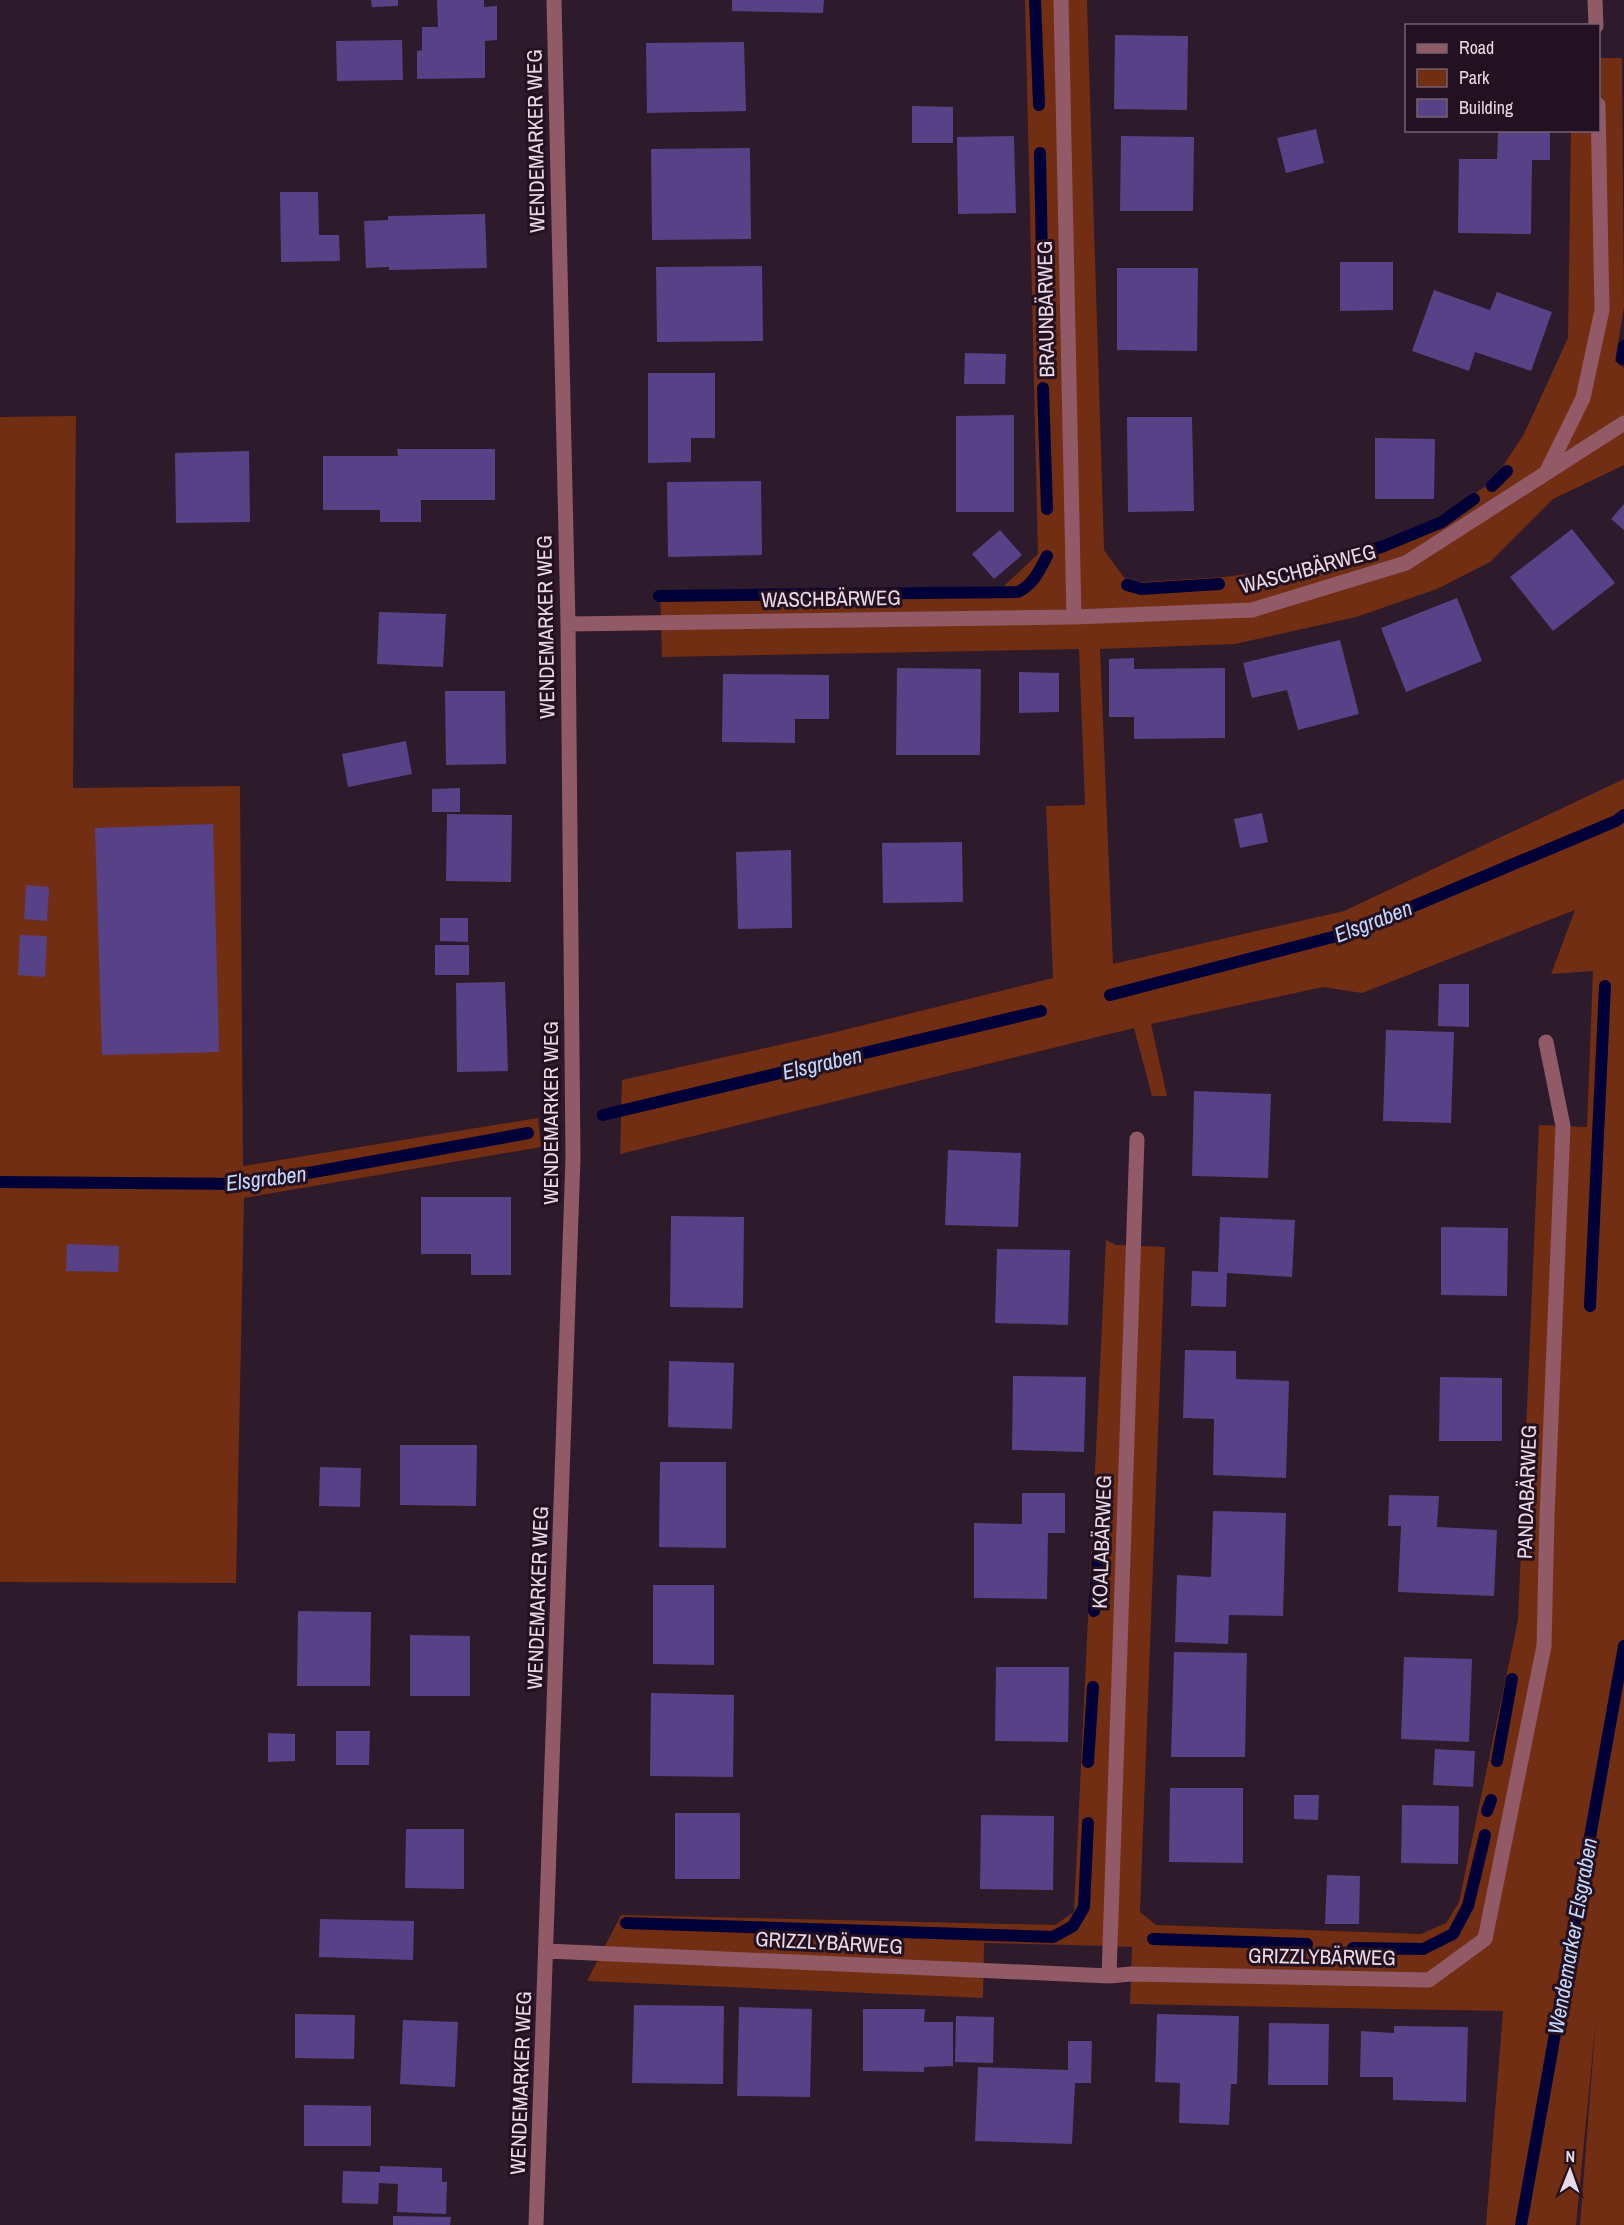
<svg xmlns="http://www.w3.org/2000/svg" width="1624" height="2225" font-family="'Archivo Narrow',sans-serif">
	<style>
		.green { fill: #722e13 }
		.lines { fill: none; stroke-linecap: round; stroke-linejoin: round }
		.stream { stroke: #000039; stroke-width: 12 }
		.building { fill: #584287 }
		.minor { stroke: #925966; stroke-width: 15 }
		.labels { text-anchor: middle; stroke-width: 6; stroke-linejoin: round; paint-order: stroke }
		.street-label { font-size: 21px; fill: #e8dae6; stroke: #231121 }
		.water-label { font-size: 22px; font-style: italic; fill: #c2d8fd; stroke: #231121 }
	</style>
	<rect width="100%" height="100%" fill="#2d1a2b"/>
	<path class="green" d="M 1025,0 L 1087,0 L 1104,550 L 1128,583 L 1225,577 L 1308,565 L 1383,542 L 1438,519 L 1493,481 L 1524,434 L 1568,338 L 1571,131 L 1598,130 L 1599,58 L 1622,58 L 1624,307 L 1615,361 L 1624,368 L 1624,465 L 1553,499 L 1490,562 L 1437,589 L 1356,617 L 1235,644 L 1100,649 L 1113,964 L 1344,911 L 1624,779 L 1624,2225 L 1580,2225 L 1596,2018 L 1576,2225 L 1486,2225 L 1503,2011 L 1130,2004 L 1132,1947 L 1111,1946 L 984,1943 L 983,1998 L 587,1981 L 621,1915 L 1055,1925 L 1074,1912 L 1106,1240 L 1116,1245 L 1165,1247 L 1140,1912 L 1156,1925 L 1421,1934 L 1446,1923 L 1459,1902 L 1518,1620 L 1539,1125 L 1587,1127 L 1593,971 L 1551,974 L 1575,910 L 1362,993 L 1323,987 L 1151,1024 L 1167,1096 L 1152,1096 L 1134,1028 L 620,1154 L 622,1080 L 832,1033 L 1053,978 L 1046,806 L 1085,805 L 1079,649 L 662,657 L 660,591 L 1004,586 L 1038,554 Z
		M 76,416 L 73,788 L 240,786 L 243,1166 L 538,1118 L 541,1147 L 244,1198 L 236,1583 L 0,1582 L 0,417 Z"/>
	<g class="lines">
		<path class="stream" d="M 1035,0 L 1039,105
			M 1040,153 L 1043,313
			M 1622,359 L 1624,346
			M 1043,388 L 1047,509
			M 1492,486 L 1507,471
			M 1285,572 L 1327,565 L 1384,546 L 1442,522 L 1474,499
			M 1127,585 L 1141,589 L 1219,584
			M 659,596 L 1018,592 C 1034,584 1039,571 1047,556
			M 1110,995 L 1352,932 L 1616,821 L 1624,815
			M 603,1115 L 1041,1011
			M 0,1182 L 248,1184 L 528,1133
			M 1590,1306 L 1605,986
			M 1094,1611 L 1099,1540
			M 1497,1761 L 1512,1679
			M 1088,1762 L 1093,1687
			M 1487,1811 L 1491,1800
			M 626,1923 L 1053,1937 L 1073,1926 L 1084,1907 L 1088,1823
			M 1153,1939 L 1307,1944
			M 1353,1948 L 1423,1949 L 1453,1934 L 1468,1906 L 1485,1835
			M 1521,2225 L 1624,1646"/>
	</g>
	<path class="building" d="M 371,0 L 398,0 L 398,6 L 372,7 Z
		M 437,0 L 484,0 L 484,7 L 497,6 L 497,40 L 485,41 L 485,78 L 417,79 L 417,51 L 422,50 L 422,27 L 438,27 Z
		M 732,0 L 824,0 L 823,13 L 732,11 Z
		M 1115,35 L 1188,36 L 1187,110 L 1114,109 Z
		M 402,40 L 403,80 L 337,81 L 336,41 Z
		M 744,42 L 746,111 L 647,113 L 646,43 Z
		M 912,106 L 953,107 L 953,143 L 912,143 Z
		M 1316,129 L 1324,163 L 1286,173 L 1277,138 Z
		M 1512,130 L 1550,130 L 1550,160 L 1532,160 L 1531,234 L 1458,233 L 1459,159 L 1497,159 L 1498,132 L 1512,132 Z
		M 1014,136 L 1016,213 L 958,214 L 957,137 Z
		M 1121,136 L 1194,137 L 1193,211 L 1120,211 Z
		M 750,148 L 751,239 L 652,240 L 651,149 Z
		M 280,192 L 318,192 L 319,235 L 339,235 L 340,261 L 281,262 Z
		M 485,214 L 487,268 L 389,270 L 389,267 L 366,268 L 364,221 L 388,220 L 388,216 Z
		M 1340,262 L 1393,262 L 1393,310 L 1340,311 Z
		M 762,266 L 763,341 L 657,342 L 656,267 Z
		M 1117,268 L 1198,268 L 1197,351 L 1117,350 Z
		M 1434,290 L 1490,310 L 1497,292 L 1552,312 L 1531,371 L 1475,352 L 1469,371 L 1412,351 Z
		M 965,353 L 1006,354 L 1005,384 L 964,384 Z
		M 648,373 L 715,373 L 715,438 L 691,438 L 691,462 L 648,463 Z
		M 1014,415 L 1014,512 L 956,512 L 956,416 Z
		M 1127,417 L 1192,417 L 1194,511 L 1128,512 Z
		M 1375,438 L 1435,439 L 1434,499 L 1375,499 Z
		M 397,449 L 495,449 L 495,500 L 421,500 L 421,522 L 380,522 L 380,510 L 323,510 L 323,456 L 398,456 Z
		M 249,451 L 250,522 L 176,523 L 175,453 Z
		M 761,481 L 762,555 L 668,557 L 667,482 Z
		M 1624,504 L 1624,530 L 1611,519 Z
		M 1572,529 L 1615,583 L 1553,631 L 1510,577 Z
		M 1000,530 L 1022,555 L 994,579 L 972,554 Z
		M 1457,598 L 1482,661 L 1406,692 L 1381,628 Z
		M 379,612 L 446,614 L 443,667 L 377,664 Z
		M 1340,640 L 1359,714 L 1298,730 L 1287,690 L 1252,698 L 1243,663 Z
		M 1134,658 L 1134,669 L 1225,668 L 1225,738 L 1134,739 L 1134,717 L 1109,717 L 1109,659 Z
		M 897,668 L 981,669 L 980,755 L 896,755 Z
		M 1019,672 L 1059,673 L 1059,712 L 1019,713 Z
		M 723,674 L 829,675 L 829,719 L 795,719 L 795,743 L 722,742 Z
		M 445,691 L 505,691 L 506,764 L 446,765 Z
		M 406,741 L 412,774 L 348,787 L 342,754 Z
		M 460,788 L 460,812 L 432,812 L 432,789 Z
		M 1262,813 L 1268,842 L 1240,848 L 1234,819 Z
		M 447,814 L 512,815 L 511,882 L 446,881 Z
		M 213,824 L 219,1052 L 102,1055 L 95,828 Z
		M 962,842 L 963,902 L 883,903 L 882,843 Z
		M 791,850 L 792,928 L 738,929 L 736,852 Z
		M 26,885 L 49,887 L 47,921 L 24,919 Z
		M 440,918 L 468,918 L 468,942 L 440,941 Z
		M 20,935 L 47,936 L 45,977 L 18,975 Z
		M 435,945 L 469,945 L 469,975 L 435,975 Z
		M 505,982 L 508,1071 L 457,1072 L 456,983 Z
		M 1439,984 L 1469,984 L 1469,1027 L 1438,1026 Z
		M 1386,1030 L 1454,1032 L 1451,1123 L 1383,1121 Z
		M 1194,1091 L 1271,1094 L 1268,1178 L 1192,1176 Z
		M 948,1150 L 1021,1153 L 1018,1227 L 945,1225 Z
		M 421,1197 L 511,1197 L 511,1275 L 471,1275 L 471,1254 L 421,1254 Z
		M 671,1216 L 744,1217 L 743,1308 L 670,1307 Z
		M 1220,1217 L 1295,1220 L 1292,1277 L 1227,1273 L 1226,1307 L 1191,1306 L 1192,1271 L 1218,1272 Z
		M 1441,1227 L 1508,1228 L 1507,1296 L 1441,1295 Z
		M 67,1244 L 119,1246 L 118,1272 L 66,1271 Z
		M 997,1249 L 1070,1250 L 1068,1325 L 995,1323 Z
		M 1185,1350 L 1236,1351 L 1236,1379 L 1289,1381 L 1286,1478 L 1213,1475 L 1214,1419 L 1183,1418 Z
		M 669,1361 L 734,1363 L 732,1429 L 668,1427 Z
		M 1013,1376 L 1086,1377 L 1084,1452 L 1012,1450 Z
		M 1440,1377 L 1502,1378 L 1502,1441 L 1439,1441 Z
		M 400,1445 L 477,1445 L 476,1506 L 400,1505 Z
		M 660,1462 L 726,1462 L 726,1548 L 659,1547 Z
		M 320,1467 L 361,1468 L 360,1507 L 319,1506 Z
		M 1022,1493 L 1065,1493 L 1065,1533 L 1048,1533 L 1047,1599 L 974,1598 L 974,1523 L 1022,1524 Z
		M 1389,1495 L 1439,1496 L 1437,1527 L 1497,1530 L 1494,1596 L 1398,1592 L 1401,1526 L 1388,1526 Z
		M 1213,1511 L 1286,1513 L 1283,1616 L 1229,1615 L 1228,1644 L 1175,1642 L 1177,1575 L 1211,1577 Z
		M 653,1585 L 714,1585 L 714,1665 L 653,1664 Z
		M 298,1611 L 371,1612 L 370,1686 L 297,1686 Z
		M 410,1635 L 470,1636 L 470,1696 L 410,1696 Z
		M 1174,1652 L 1247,1653 L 1245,1757 L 1171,1757 Z
		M 1404,1657 L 1472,1659 L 1469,1742 L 1401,1739 Z
		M 996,1667 L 1069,1667 L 1068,1742 L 995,1741 Z
		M 651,1693 L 734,1695 L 733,1777 L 650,1776 Z
		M 336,1731 L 370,1731 L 369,1765 L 336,1765 Z
		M 268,1733 L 295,1734 L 295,1761 L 268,1762 Z
		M 1435,1749 L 1475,1751 L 1473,1787 L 1433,1785 Z
		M 1170,1788 L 1243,1788 L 1243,1863 L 1169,1862 Z
		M 1294,1795 L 1319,1795 L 1318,1820 L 1294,1819 Z
		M 1402,1805 L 1459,1806 L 1458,1864 L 1401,1863 Z
		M 675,1813 L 740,1813 L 740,1879 L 675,1879 Z
		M 981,1815 L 1054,1816 L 1053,1890 L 980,1889 Z
		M 406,1829 L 464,1829 L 464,1889 L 405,1888 Z
		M 1327,1875 L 1360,1876 L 1359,1924 L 1325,1924 Z
		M 320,1919 L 414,1921 L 413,1960 L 319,1957 Z
		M 634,2005 L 724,2006 L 723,2084 L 632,2083 Z
		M 739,2007 L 812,2009 L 810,2097 L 737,2096 Z
		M 863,2009 L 925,2009 L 924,2022 L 953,2022 L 953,2066 L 924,2067 L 924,2072 L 863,2071 Z
		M 295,2014 L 355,2015 L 354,2059 L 295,2058 Z
		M 1157,2014 L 1239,2016 L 1237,2084 L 1231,2084 L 1229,2125 L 1179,2123 L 1180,2083 L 1155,2082 Z
		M 956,2016 L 994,2017 L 993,2063 L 955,2062 Z
		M 403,2020 L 458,2022 L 455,2087 L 400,2084 Z
		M 1269,2023 L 1329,2024 L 1328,2085 L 1268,2085 Z
		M 1394,2026 L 1468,2027 L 1466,2102 L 1393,2100 L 1393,2077 L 1360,2077 L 1361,2031 L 1394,2033 Z
		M 1068,2041 L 1092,2041 L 1091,2083 L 1075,2083 L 1072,2144 L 975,2141 L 978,2067 L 1068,2070 Z
		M 304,2105 L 371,2106 L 371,2146 L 304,2146 Z
		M 380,2166 L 442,2168 L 442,2182 L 447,2182 L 446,2214 L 397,2212 L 398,2184 L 379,2183 L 378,2204 L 342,2203 L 343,2171 L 380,2172 Z
		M 393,2216 L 451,2217 L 450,2225 L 393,2225 Z"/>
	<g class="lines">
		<path class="minor" d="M 1061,0 L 1074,617
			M 1595,0 L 1596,26
			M 1546,473 L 1583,398 L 1602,310 L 1598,105
			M 568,624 L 1074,617 L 1252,610 L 1406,563 L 1624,423
			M 1137,1139 L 1109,1976 L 1131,1974 L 1429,1980 L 1485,1939 L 1544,1646 L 1547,1516 L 1563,1126 L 1546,1042
			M 547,1951 L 1109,1976
			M 536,2225 L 573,1158 L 568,624 L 554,0"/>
	</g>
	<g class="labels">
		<g class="street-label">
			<text transform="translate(536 141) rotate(-91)" y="7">WENDEMARKER WEG</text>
			<text transform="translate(1046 309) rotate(-91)" y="7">BRAUNBÄRWEG</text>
			<text transform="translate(1308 569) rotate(-15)" y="7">WASCHBÄRWEG</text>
			<text transform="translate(831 599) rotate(-1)" y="7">WASCHBÄRWEG</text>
			<text transform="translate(546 627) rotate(-91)" y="7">WENDEMARKER WEG</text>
			<text transform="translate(551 1113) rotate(-90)" y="7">WENDEMARKER WEG</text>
			<text transform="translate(1527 1492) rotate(-88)" y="7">PANDABÄRWEG</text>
			<text transform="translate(1102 1542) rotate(-88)" y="7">KOALABÄRWEG</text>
			<text transform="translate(538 1598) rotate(-88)" y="7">WENDEMARKER WEG</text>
			<text transform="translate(829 1943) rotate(3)" y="7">GRIZZLYBÄRWEG</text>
			<text transform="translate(1322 1957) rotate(1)" y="7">GRIZZLYBÄRWEG</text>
			<text transform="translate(521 2083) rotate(-88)" y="7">WENDEMARKER WEG</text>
		</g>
		<g class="water-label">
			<text transform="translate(1373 921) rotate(-21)" y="8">Elsgraben</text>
			<text transform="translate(822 1063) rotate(-13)" y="8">Elsgraben</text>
			<text transform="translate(266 1178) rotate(-7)" y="8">Elsgraben</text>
			<text transform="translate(1572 1936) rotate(-80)" y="8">Wendemarker Elsgraben</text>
		</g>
	</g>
	<rect x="1405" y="24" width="195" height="108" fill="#231121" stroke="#726170" stroke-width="1.5"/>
	<rect x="1417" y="44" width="30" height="9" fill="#925966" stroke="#726170" stroke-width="1.5"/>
	<text x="1459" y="54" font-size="18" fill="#e8dae6">Road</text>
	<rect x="1417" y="69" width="30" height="18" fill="#722e13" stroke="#726170" stroke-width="1.5"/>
	<text x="1459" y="84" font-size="18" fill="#e8dae6">Park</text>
	<rect x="1417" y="99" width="30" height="18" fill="#584287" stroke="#726170" stroke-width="1.5"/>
	<text x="1459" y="114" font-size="18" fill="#e8dae6">Building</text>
	<g transform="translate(1570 2171) rotate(1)" stroke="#231121" stroke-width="4.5" paint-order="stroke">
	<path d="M0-4.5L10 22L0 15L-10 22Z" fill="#e8dae6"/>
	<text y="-9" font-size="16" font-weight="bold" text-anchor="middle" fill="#e8dae6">N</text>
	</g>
</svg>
